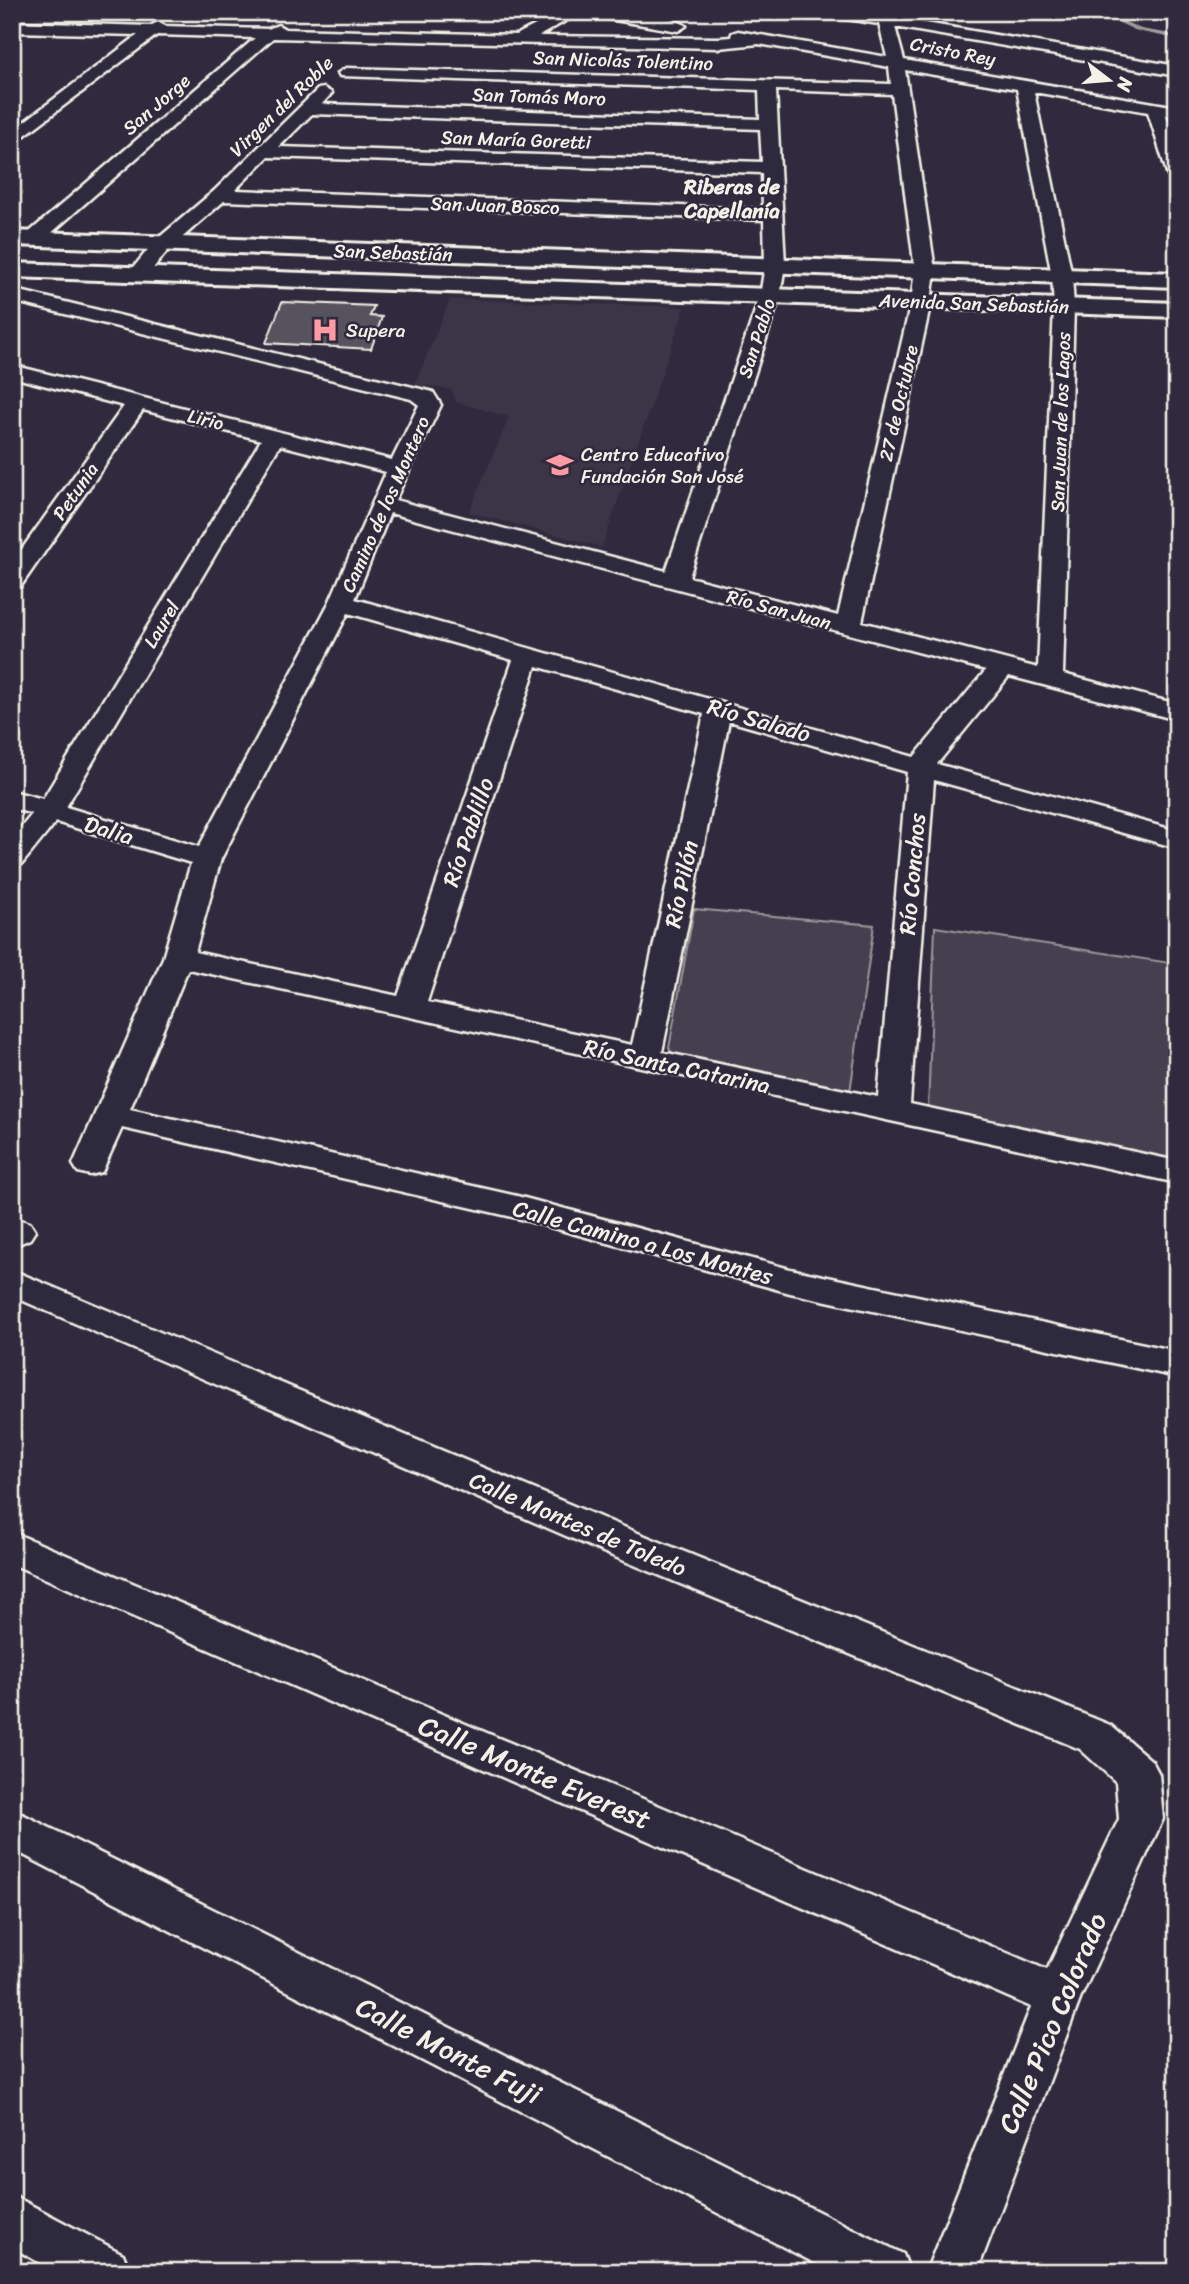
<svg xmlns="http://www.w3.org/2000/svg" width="1189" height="2284" font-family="Sriracha,sans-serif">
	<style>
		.built { fill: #3b3647 }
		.green { fill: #454050; stroke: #9c989c; stroke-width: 2 }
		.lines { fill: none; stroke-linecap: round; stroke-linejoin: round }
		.stream { fill: #a19ea0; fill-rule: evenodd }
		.building { fill: #56525f; stroke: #f4f1e8; stroke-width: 2 }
		.minor-casing { stroke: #f4f1e8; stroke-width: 5 }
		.secondary-casing { stroke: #f4f1e8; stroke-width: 6 }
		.minor { fill: #2f2a3d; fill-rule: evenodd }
		.secondary { fill: #2f2a3d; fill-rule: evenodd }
		.labels { text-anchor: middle; stroke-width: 5; stroke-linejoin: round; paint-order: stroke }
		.far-street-label { font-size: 19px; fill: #f4f1e8; stroke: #2f2a3d }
		.far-poi-label { font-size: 19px; fill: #f4f1e8; stroke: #2f2a3d; text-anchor: start }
		.far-quarter-label { font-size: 21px; font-weight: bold; fill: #f4f1e8; stroke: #2f2a3d }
		.street-label { font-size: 23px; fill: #f4f1e8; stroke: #2f2a3d }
		.near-street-label { font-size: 28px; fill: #f4f1e8; stroke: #2f2a3d }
	</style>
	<rect width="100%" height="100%" fill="#2f2a3d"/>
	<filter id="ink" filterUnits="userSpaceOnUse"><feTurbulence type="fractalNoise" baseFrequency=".0143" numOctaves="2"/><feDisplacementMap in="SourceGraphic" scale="14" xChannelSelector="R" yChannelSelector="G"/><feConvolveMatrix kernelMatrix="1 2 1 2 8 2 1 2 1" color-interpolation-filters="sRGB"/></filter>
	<g filter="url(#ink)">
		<path class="built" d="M 12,12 L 102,12 L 70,23 L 41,22 L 39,18 Z
			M 450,299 L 685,307 L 602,547 L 469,512 L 509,417 L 456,402 L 452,390 L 415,384 Z"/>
		<path class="green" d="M 694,909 L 874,925 L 850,1092 L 675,1059 L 669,1048 Z
			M 935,927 L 1177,964 L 1177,1164 L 928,1110 Z"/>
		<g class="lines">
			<path class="stream" d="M 1096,12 L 1104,12 L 1141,29 L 1177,35 L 1177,39 L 1137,31 Z"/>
		</g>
		<path class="building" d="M 282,302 L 374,306 L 370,316 L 382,317 L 371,349 L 266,343 Z"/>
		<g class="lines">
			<defs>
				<path id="minor" d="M 561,12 L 581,12 L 539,36 L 718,38 L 731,37 L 732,33 L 738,31 L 887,57 L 879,24 L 833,17 L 825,12 L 887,12 L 891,17 L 1177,66 L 1177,76 L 895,27 L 904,60 L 1177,107 L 1177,117 L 1166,115 L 1177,148 L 1177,181 L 1168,176 L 1148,112 L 1034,92 L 1072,276 L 1074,307 L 1063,674 L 1177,704 L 1177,720 L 1009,676 L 937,764 L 1177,831 L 1177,848 L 934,780 L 910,1104 L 1177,1161 L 1177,1183 L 188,969 L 130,1109 L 517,1196 L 790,1269 L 1177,1351 L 1177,1377 L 790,1293 L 517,1218 L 122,1128 L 102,1172 L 90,1175 L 78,1172 L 73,1164 L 163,958 L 191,863 L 56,822 L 22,864 L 12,867 L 12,839 L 32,814 L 12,808 L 12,791 L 43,799 L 261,440 L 143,410 L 21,586 L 12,588 L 12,563 L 124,406 L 12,377 L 12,365 L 392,460 L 419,405 L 411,399 L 12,301 L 12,289 L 433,392 L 441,405 L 395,500 L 666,571 L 760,296 L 765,265 L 764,220 L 224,201 L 169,249 L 146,277 L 139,279 L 129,273 L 155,241 L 214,191 L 318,89 L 324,88 L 332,93 L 322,104 L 760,119 L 759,90 L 340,76 L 338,73 L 346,68 L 891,84 L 889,67 L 759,44 L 718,48 L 273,38 L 40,243 L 33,245 L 24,239 L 26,235 L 255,38 L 157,35 L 12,145 L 12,131 L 138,35 L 12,32 L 12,22 L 150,26 L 158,22 L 165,26 L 268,29 L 278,25 L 285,29 L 516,35 ZM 905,70 L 1017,89 L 1052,276 L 1054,307 L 1038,668 L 862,622 L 931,302 L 935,270 ZM 776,90 L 892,94 L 915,270 L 911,302 L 838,616 L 689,577 L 780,296 L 785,265 ZM 312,114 L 760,129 L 762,162 L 279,147 ZM 268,157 L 762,173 L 763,209 L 235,190 ZM 280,445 L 386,472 L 329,603 L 199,847 L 66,807 ZM 390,513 L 986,670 L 914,757 L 355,599 ZM 348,613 L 513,660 L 398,996 L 195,952 L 221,859 ZM 536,666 L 704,714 L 632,1045 L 427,1002 ZM 729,721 L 907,772 L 878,1097 L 662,1052 Z
					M 589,12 C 611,12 670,12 686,26 L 678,31 L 597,17 Z
					M 18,1219 L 30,1223 L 35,1231 L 30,1239 L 12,1247 L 12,1221 Z
					M 12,1270 L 638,1533 L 1110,1725 L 1152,1761 L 1159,1774 L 1163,1819 L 1081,1997 L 977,2272 L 926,2272 L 1031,2007 L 12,1564 L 12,1532 L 1047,1970 L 1119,1819 L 1116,1782 L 1080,1749 L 610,1555 L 12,1296 Z
					M 12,1809 L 903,2254 L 910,2272 L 832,2272 L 12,1849 Z
					M 12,2195 L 123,2254 L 130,2272 L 56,2272 L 12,2247 Z"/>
				<path id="secondary" d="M 12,231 L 1177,273 L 1177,287 L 12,245 Z
					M 12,263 L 1177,303 L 1177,317 L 12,277 Z"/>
			</defs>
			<use href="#minor" class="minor-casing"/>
			<use href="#secondary" class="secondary-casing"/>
			<use href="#minor" class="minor"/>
			<use href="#secondary" class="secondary"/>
		</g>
	</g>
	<defs>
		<symbol id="hospital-bare" viewBox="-9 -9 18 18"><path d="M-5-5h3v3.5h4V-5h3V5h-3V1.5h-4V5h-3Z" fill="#ff9aa2" stroke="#2f2a3d" stroke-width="2.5" paint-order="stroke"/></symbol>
		<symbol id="school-bare" viewBox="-9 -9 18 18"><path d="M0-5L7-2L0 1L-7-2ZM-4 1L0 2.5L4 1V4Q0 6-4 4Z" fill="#ff9aa2" stroke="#2f2a3d" stroke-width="2.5" paint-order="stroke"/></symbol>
	</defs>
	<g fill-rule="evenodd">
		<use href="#hospital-bare" x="306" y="311" width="38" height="38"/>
		<use href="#school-bare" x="541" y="446" width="38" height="38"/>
	</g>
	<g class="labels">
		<g class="far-street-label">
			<text transform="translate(953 51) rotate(11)" y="7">Cristo Rey</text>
			<text transform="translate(623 60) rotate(2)" y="7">San Nicolás Tolentino</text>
			<text transform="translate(539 96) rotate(2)" y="7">San Tomás Moro</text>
			<text transform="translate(156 104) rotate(-41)" y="7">San Jorge</text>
			<text transform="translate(281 106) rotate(-44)" y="7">Virgen del Roble</text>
			<text transform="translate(516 139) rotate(2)" y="7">San María Goretti</text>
			<text transform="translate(495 205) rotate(2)" y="7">San Juan Bosco</text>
			<text transform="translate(393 252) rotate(2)" y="7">San Sebastián</text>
			<text transform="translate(974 303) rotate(2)" y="7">Avenida San Sebastián</text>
			<text transform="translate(756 338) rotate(-72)" y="7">San Pablo</text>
			<text transform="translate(898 403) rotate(-77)" y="7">27 de Octubre</text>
			<text transform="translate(206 419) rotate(14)" y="7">Lirio</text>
			<text transform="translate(1060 422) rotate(-88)" y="7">San Juan de los Lagos</text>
			<text transform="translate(75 491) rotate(-55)" y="7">Petunia</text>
			<text transform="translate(385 504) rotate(-66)" y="7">Camino de los Montero</text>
			<text transform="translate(779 609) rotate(15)" y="7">Río San Juan</text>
			<text transform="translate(161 624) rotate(-59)" y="7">Laurel</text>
		</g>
		<g class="far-poi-label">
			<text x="346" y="337">Supera</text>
			<text x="581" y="461">Centro Educativo<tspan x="581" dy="22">Fundación San José</tspan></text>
		</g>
		<g class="far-quarter-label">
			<text x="732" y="194">Riberas de<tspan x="732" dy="24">Capellanía</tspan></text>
		</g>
		<g class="street-label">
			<text transform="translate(759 720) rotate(16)" y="8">Río Salado</text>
			<text transform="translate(109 830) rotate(17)" y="8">Dalia</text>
			<text transform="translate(468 832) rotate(-71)" y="8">Río Pablillo</text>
			<text transform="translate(912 874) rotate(-85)" y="8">Río Conchos</text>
			<text transform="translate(681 884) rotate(-78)" y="8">Río Pilón</text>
			<text transform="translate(677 1066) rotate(12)" y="8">Río Santa Catarina</text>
			<text transform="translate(643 1242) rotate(15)" y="8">Calle Camino a Los Montes</text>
			<text transform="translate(578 1524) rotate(23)" y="8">Calle Montes de Toledo</text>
		</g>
		<g class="near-street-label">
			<text transform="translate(535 1772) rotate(23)" y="10">Calle Monte Everest</text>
			<text transform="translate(1052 2023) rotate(-67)" y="10">Calle Pico Colorado</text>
			<text transform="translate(449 2050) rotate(27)" y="10">Calle Monte Fuji</text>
		</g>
	</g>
	<rect width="1189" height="2284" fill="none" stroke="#2f2a3d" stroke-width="42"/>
	<rect x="21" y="21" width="1147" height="2242" fill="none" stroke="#f4f1e8" stroke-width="2.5" filter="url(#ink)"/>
	<g transform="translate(1109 80) rotate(106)" stroke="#2f2a3d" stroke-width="5" paint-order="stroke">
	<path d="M0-5L12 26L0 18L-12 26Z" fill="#f4f1e8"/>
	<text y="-10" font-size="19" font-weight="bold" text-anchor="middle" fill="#f4f1e8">N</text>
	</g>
</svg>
